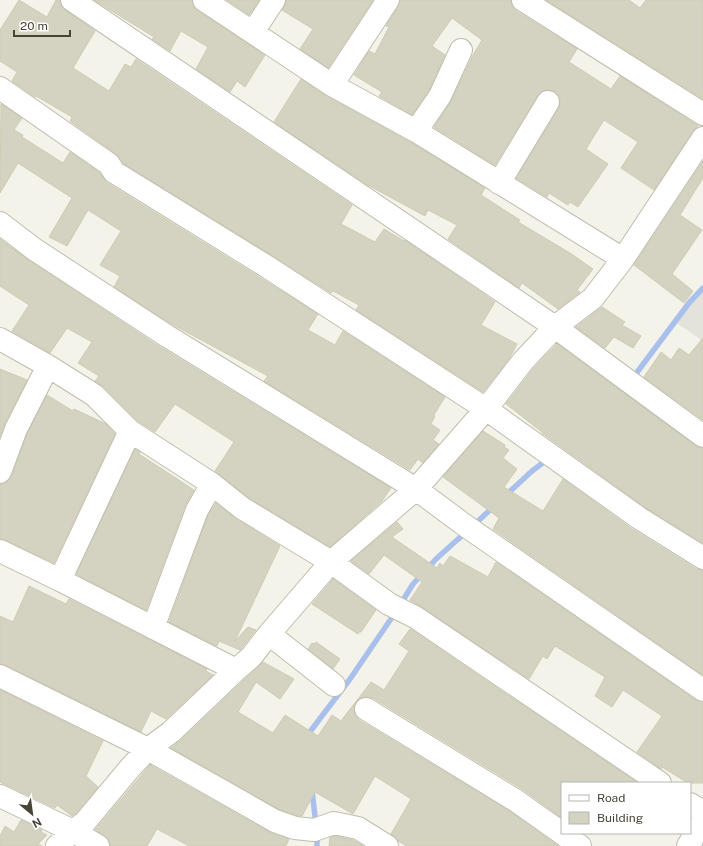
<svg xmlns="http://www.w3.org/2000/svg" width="703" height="846" font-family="'Public Sans',sans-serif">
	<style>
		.industrial { fill: #e3e2db }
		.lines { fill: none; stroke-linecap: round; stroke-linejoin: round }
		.stream { stroke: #aac0ec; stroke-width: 5.5 }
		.building { fill: #d4d2c0; stroke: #cfcbb3 }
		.minor-casing { stroke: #bfbdad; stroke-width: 24 }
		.minor { stroke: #fff; stroke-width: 22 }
	</style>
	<rect width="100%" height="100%" fill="#f4f3ea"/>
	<path class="industrial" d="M 703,286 L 703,341 L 674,321 Z"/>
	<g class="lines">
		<path class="stream" d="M 632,379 L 689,303 L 703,288
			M 506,495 L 532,471 L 548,459
			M 474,525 L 494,506
			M 400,605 L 413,584 L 436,559 L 466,532
			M 306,737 L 350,679 L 395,613
			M 312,790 L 316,825
			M 317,846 L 317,833"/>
	</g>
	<path class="building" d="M 19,0 L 47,17 L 56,0 L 60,0 L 61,6 L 65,10 L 95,31 L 73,68 L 109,91 L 125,64 L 131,67 L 136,59 L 352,205 L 341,224 L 375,242 L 384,229 L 404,241 L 405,240 L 495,302 L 481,325 L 517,344 L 509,359 L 483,392 L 356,310 L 359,305 L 333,291 L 331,293 L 273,256 L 123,163 L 116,154 L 70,121 L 72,117 L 36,96 L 35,97 L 12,81 L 17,72 L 0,61 L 0,30 Z
		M 94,0 L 192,0 L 193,6 L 197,10 L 265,55 L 245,87 L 237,81 L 230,92 L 196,69 L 208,47 L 181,31 L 170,51 L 152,39 L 154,37 Z
		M 227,0 L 259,0 L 249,15 Z
		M 286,0 L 373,0 L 328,68 L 300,49 L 313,29 L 282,10 Z
		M 400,0 L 511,0 L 512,6 L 516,11 L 577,49 L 569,62 L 611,89 L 620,76 L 698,126 L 693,131 L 654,190 L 621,168 L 638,142 L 604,120 L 586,149 L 608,164 L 578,207 L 570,202 L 568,205 L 549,193 L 547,197 L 516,178 L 559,108 L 560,102 L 559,96 L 555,92 L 548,90 L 542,91 L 538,95 L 495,165 L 434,127 L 451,101 L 473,55 L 482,40 L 452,18 L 432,46 L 445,55 L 429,90 L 412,115 L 379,96 L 382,92 L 354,75 L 369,51 L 375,54 L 389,27 L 386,26 L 398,7 Z
		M 546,0 L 629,0 L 640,8 L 646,0 L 703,0 L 703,99 Z
		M 301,79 L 326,96 L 410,142 L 485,188 L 481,195 L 520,220 L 518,222 L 570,253 L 593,269 L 577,290 L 580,292 L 558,309 L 522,283 L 519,288 L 448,239 L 457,225 L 428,210 L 425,216 L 366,184 L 274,122 Z
		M 1,104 L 22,118 L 14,130 L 23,135 L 22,137 L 63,163 L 70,152 L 100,173 L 107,183 L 259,277 L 318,314 L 308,330 L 335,345 L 343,331 L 445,397 L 434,415 L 435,416 L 431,424 L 440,430 L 433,440 L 439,444 L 423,463 L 418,459 L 410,470 L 264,381 L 268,376 L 168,322 L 114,287 L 120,276 L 100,265 L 121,231 L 88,210 L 67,246 L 49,237 L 72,198 L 18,163 L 0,193 Z
		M 703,161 L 703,178 L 680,215 L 702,230 L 672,274 L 693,291 L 684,303 L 634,265 Z
		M 0,239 L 27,259 L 160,347 L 391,488 L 382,501 L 330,547 L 249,498 L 215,471 L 234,442 L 175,404 L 155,432 L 138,421 L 103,386 L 95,381 L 99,376 L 78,363 L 92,342 L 67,328 L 50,353 L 12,331 L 29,305 L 0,286 Z
		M 602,307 L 625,322 L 622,325 L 641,336 L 633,348 L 614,337 L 605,348 L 576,327 Z
		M 703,338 L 703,420 L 644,377 L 661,352 L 671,360 L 679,348 L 689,355 Z
		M 557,344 L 696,446 L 703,448 L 703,543 L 646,508 L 542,433 L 542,432 L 506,404 L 533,369 Z
		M 0,369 L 27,380 L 5,423 L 0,436 Z
		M 47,395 L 73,411 L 74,409 L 106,424 L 115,434 L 54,563 L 5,540 L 0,539 L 0,484 L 8,482 L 12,476 L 27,434 Z
		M 483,431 L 505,445 L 504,447 L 509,450 L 503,458 L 517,469 L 504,487 L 543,511 L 563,479 L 632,529 L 696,569 L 703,570 L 703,675 L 493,529 L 499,518 L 443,477 Z
		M 135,449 L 140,452 L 139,454 L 194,490 L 185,506 L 146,610 L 76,574 Z
		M 216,503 L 236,519 L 280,546 L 235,641 L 248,627 L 256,630 L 240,650 L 219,641 L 217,646 L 169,622 L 208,515 Z
		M 397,522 L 403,529 L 392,537 L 437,568 L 440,563 L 443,566 L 450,556 L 488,577 L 496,562 L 696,700 L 703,702 L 703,783 L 688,783 L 662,767 L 661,769 L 637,752 L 662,716 L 623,690 L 612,707 L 595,696 L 605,677 L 555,646 L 547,659 L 543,656 L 529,679 L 422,607 L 410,600 L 422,582 L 384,555 L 369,574 L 351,561 Z
		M 333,579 L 376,610 L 361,632 L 359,632 L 358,634 L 312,604 Z
		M 29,586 L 66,604 L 69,599 L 207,669 L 206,671 L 213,675 L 166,719 L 151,711 L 141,732 L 6,665 L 0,664 L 0,616 L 13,622 Z
		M 410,629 L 638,783 L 562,783 L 562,818 L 522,789 L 373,698 L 367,697 L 360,698 L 356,702 L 354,708 L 355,715 L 359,720 L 508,810 L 558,846 L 407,846 L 398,841 L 391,834 L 411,799 L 375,776 L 353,814 L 315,792 L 302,816 L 298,816 L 280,810 L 171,748 L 180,741 L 263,662 L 294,679 L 280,699 L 256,682 L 238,712 L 273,733 L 285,715 L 318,736 L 332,715 L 341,721 L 371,682 L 384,690 L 409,651 L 399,644 Z
		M 316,642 L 340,659 L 333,669 L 308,649 L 312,643 L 314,644 Z
		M 0,690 L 103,741 L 86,776 L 98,787 L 76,813 L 72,816 L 57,805 L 55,808 L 0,782 Z
		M 150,765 L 269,832 L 289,839 L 286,846 L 189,846 L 157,829 L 147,846 L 110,846 L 109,840 L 95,830 Z
		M 21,820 L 42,830 L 41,832 L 47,835 L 38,844 L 42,846 L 0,846 L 0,836 L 5,826 L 14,832 Z
		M 335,836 L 353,840 L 363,846 L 329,846 L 330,837 Z"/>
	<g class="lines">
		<defs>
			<path id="minor" d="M 72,0 L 555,327 L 703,436
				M 204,0 L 332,85 L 416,131 L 623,259
				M 523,0 L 703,114
				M 253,32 L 274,0
				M 332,85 L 388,0
				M 0,88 L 109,164 L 114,172 L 266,266 L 486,409 L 639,518 L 703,558
				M 416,131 L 440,96 L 461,50
				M 499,183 L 548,102
				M 0,223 L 34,249 L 167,336 L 416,489 L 463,524 L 703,690
				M 0,339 L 48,366 L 94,395 L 130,431 L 60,580
				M 130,431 L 212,484
				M 0,472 L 16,429 L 48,366
				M 0,551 L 60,580 L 236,670
				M 153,628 L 197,510 L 212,484 L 242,508 L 331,562 L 389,604 L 415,617 L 660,783
				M 269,634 L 334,685
				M 0,676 L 148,749 L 275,821 L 295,828 L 314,830 L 334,823 L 358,828 L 387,846
				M 366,709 L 515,800 L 580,846
				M 0,796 L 73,831 L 98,846
				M 690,804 L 703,812
				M 57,846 L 73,831 L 85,822 L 130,768 L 148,749 L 171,732 L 236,670 L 251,657 L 269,634 L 331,562 L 416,489 L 486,409 L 523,361 L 555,327 L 593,298 L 623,259 L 703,138
				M 688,846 L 703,821"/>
		</defs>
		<use href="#minor" class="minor-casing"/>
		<use href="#minor" class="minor"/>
	</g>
	<rect x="561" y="782" width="130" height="52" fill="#ffffff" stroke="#b5b5af"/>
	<rect x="569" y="795" width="20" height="6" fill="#ffffff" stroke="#b5b5af"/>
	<text x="597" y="802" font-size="12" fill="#474538">Road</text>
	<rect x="569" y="812" width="20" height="12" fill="#d4d2c0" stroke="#b5b5af"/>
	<text x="597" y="822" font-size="12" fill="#474538">Building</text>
	<g transform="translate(32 814) rotate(151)" stroke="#ffffff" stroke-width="3" paint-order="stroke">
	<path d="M0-3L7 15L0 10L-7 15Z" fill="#474538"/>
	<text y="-6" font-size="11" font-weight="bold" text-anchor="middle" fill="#474538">N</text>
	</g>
	<path d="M14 30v6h56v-6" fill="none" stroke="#474538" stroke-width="2"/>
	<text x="20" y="30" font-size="12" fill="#474538" stroke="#ffffff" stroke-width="3" paint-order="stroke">20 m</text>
</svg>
